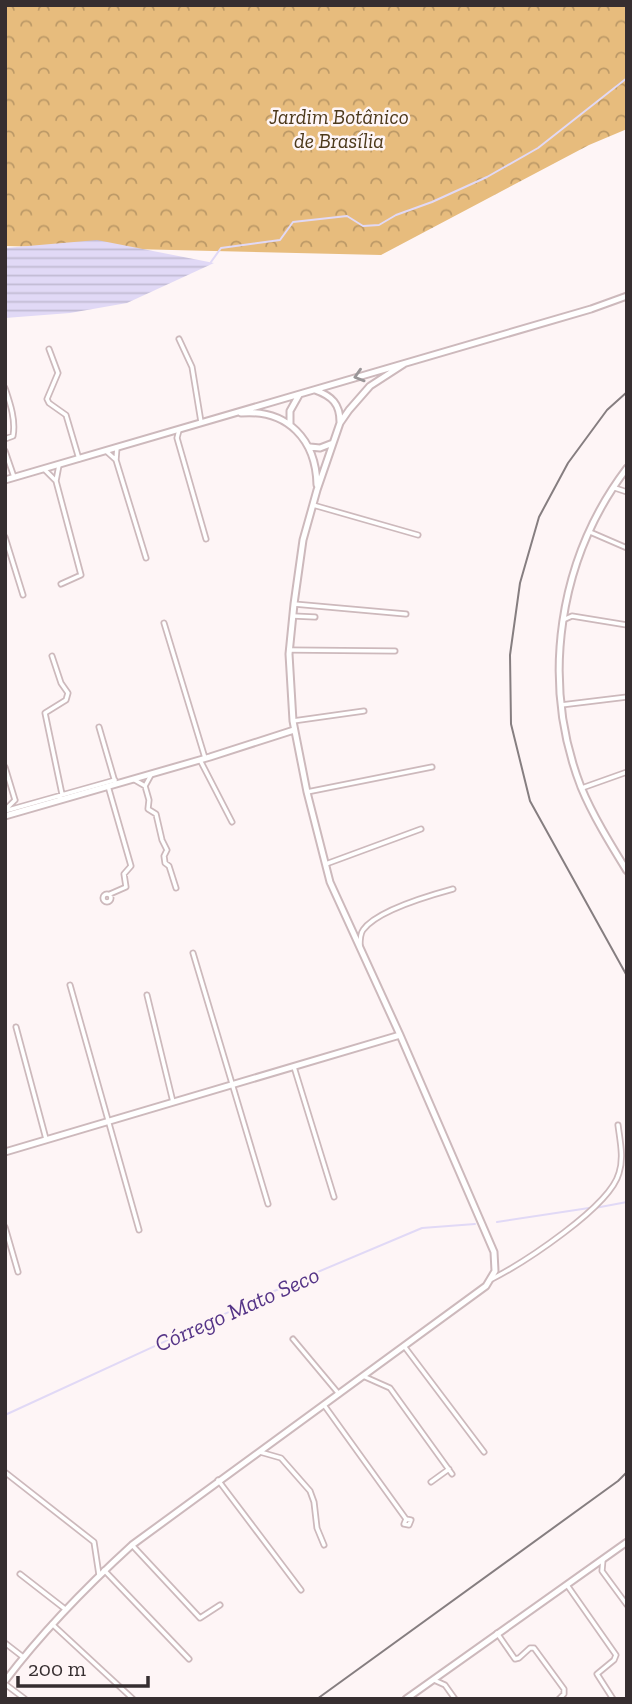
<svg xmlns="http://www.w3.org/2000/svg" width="632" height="1704" font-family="'Zilla Slab',serif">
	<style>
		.park { fill: url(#park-crowns) }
		.water { fill: url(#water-rules) }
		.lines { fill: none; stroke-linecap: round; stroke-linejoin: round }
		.stream { stroke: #e1d9f6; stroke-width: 2 }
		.street-casing { stroke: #cdb9bc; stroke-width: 7 }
		.secondary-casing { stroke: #cdb9bc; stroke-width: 9 }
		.street { stroke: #fff; stroke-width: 3.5 }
		.secondary { stroke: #fff; stroke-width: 5 }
		.rail { stroke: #867e80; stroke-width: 2 }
		.oneway { stroke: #9a9698 }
		.labels { text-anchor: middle; stroke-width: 5; stroke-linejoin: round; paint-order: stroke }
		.park-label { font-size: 21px; font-style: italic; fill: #4d391b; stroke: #fef5f6 }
		.water-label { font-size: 23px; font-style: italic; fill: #553487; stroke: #fef5f6 }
	</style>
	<defs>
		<pattern id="park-crowns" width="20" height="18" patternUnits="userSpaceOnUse" patternTransform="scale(1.75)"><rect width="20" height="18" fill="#e7bc7d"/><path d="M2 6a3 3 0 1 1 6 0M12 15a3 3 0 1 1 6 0" fill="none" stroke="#bc9967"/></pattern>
		<pattern id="water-rules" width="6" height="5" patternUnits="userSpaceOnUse" patternTransform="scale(1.75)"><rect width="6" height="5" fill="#e1d9f6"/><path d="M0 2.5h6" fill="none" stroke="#c2bbd3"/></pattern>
	</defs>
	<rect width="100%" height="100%" fill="#fef5f6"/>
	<path class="park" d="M 5,5 L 627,5 L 627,129 L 589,145 L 381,255 L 5,246 Z"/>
	<path class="water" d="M 97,240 L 214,263 L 127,303 L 70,313 L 5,318 L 5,248 Z"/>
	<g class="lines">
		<path class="stream" d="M 211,262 L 221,248 L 280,240 L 293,222 L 347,216 L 363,226 L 379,225 L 396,215 L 432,202 L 487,177 L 538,148 L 627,78
			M 595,1208 L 627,1202
			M 497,1222 L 589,1208
			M 5,1415 L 294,1282 L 422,1228 L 475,1224"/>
		<defs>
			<path id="street" d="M 179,339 L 192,367 L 201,422
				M 49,349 L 58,373 L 47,399 L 49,403 L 66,415 L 79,459
				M 5,388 C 10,403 16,420 13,436 L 5,439
				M 179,430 L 177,438 L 206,539
				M 117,447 L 116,460 L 146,558
				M 5,451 L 14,477
				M 106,451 L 116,460
				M 59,465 L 56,481 L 81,575 L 61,584
				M 44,469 L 55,480
				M 615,488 L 627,492
				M 313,505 L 418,535
				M 590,532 L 627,548
				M 5,537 L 23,595
				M 294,604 L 406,614
				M 293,616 L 315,617
				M 563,620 L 572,616 L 627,625
				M 164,623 L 205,758
				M 289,650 L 395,651
				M 52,656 L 61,683 L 68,693 L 66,700 L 45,713 L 63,799
				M 561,705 L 627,697
				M 293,721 L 364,711
				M 99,727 L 115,782
				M 200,760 L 232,822
				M 5,767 L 15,800
				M 151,775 L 145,786 L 149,800 L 148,809 L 156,814 L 162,840 L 167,850 L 164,856 L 165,863 L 169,866 L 176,888
				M 133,779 L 145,786
				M 108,786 L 131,866 L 124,874 L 126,887 L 110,894
				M 582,788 L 627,772
				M 307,792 L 432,767
				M 5,810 L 15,800
				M 5,811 L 115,780
				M 326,864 L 421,829
				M103 898a4 4 0 1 1 8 0a4 4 0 1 1-8 0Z
				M 360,946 C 360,941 360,934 363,930 C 377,910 431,895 453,889
				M 193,953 L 268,1204
				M 70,985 L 139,1230
				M 147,995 L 173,1102
				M 16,1027 L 46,1139
				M 294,1067 L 334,1197
				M 5,1227 L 18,1272
				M 492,1279 C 523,1263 610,1207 619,1173 C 624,1158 620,1141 618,1125
				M 293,1339 L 339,1394
				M 404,1346 L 484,1452
				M 363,1376 L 390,1388 L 452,1474
				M 324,1405 L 406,1519 L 411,1520 L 409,1525 L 404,1524 L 406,1519
				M 260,1452 L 281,1458 L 310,1491 L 314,1502 L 317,1528 L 324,1545
				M 6,1473 L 94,1542 L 99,1575
				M 218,1480 L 301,1590
				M 431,1482 L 449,1469
				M 132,1545 L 200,1618 L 220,1605
				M 603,1559 L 602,1571 L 627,1605
				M 104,1570 L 189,1659
				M 20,1574 L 65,1609
				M 567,1585 L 616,1655 L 614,1660 L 597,1674 L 613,1699
				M 52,1624 L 133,1699
				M 497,1633 L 515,1659 L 519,1658 L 530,1648 L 534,1648 L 564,1689 L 564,1694 L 559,1699
				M 5,1643 L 23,1657
				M 434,1680 L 445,1685 L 455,1699
				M 5,1684 L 25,1699"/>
			<path id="secondary" d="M 315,390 C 332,396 340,404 340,422
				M 241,413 C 288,409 316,440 317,485
				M 290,425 L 290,411 L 299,395
				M 310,447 L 320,448 L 333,443
				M 627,468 C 558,559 540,681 581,787 C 593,816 611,845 627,871
				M 5,480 L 591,309 L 627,296
				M 5,816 L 210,757 L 294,730
				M 5,1152 L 400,1035
				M 5,1681 C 43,1631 86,1587 132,1545 L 486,1286 L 495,1271 L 494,1252 L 400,1035 L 330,882 L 307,792 L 293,721 L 289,654 L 294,604 L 303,540 L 317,490 L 340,423 L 349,410 L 370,386 L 404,364
				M 406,1699 L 627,1542"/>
		</defs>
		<use href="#street" class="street-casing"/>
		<use href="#secondary" class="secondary-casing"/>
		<use href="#street" class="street"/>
		<use href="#secondary" class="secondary"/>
		<path class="rail" d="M 627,392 L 607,410 L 568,463 L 539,517 L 520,583 L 510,655 L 511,724 L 530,801 L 627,976
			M 317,1699 L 618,1481 L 627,1472"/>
	</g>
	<defs><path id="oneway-chevron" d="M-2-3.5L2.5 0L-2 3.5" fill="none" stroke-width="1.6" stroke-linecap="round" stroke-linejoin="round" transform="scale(1.75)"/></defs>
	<use class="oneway" href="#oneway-chevron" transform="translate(359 376) rotate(163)"/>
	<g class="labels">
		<g class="park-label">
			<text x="339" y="124">Jardim Botânico<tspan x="339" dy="24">de Brasília</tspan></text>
		</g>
		<g class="water-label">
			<text transform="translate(237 1309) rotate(-24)" y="8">Córrego Mato Seco</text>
		</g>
	</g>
	<rect width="632" height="1704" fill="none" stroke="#362e30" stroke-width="14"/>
	<path d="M18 1676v10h130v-10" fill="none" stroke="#362e30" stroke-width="3.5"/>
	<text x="28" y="1676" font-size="21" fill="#362e30" stroke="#fef5f6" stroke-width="5" paint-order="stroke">200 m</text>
</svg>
